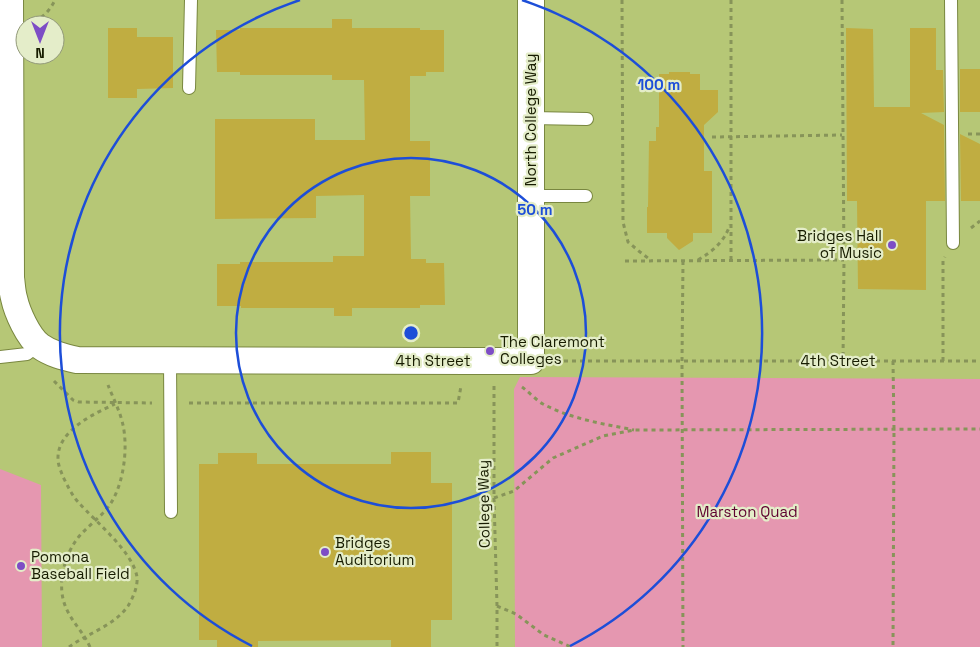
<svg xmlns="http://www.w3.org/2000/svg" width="980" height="647" font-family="'Space Grotesk',sans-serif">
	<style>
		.built { fill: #b6c776; fill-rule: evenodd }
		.green { fill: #e597b0 }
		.building { fill: #c0ad41 }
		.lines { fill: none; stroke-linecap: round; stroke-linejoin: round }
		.service-casing { stroke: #798740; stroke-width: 14 }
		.minor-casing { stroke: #798740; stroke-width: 28 }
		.path { stroke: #879459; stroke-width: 3; stroke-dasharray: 4 4; stroke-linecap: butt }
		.service { stroke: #fff; stroke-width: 12 }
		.minor { stroke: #fff; stroke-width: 26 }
		.ring { fill: none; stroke: #1d4ed8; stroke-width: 2.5 }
		.poi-dot { fill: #7d4dc5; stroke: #e4edc9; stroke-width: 2 }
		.labels { text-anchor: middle; stroke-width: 4.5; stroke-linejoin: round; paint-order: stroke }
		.street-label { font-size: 15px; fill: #171c00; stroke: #e4edc9 }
		.poi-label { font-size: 15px; fill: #171c00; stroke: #e4edc9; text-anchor: start }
		.park-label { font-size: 15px; fill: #5f0230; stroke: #e4edc9 }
		.centre { fill: #1d4ed8; stroke: #e4edc9; stroke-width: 2.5 }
		.ring-label { font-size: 15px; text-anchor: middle; font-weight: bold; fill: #1d4ed8; stroke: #e4edc9; stroke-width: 4.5; stroke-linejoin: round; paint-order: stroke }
	</style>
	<rect width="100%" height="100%" fill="#c0d187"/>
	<path class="built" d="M 0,0 L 980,0 L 980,647 L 0,647 ZM 25,25 L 55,25 L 55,55 L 25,55 Z"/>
	<path class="green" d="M 520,377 L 980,379 L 980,647 L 515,647 L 514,389 Z
		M 0,469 L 41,485 L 42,647 L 0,647 Z"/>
	<path class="building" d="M 332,19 L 352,19 L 352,28 L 420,28 L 420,30 L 444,30 L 444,72 L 426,72 L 426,76 L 410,76 L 410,141 L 430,141 L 430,196 L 410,196 L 411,259 L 426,259 L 426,263 L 444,263 L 445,305 L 420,305 L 420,308 L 352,308 L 352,316 L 334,316 L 334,308 L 241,308 L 241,306 L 217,306 L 217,264 L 240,264 L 240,262 L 333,262 L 333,256 L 364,256 L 364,195 L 316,196 L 316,218 L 215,219 L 215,119 L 315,119 L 315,140 L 365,140 L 364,80 L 332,80 L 332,75 L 240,75 L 240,72 L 217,72 L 216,30 L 240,30 L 240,28 L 332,28 Z
		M 108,28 L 137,28 L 137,37 L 173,37 L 173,88 L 137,89 L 137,98 L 108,98 Z
		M 846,28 L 873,29 L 874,107 L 910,107 L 910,28 L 936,28 L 936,70 L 943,70 L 944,112 L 921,113 L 944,125 L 945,201 L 926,201 L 926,290 L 858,289 L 857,201 L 847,201 Z
		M 960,69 L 980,69 L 980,112 L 960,112 Z
		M 669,72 L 690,72 L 690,74 L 700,74 L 700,90 L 718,90 L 718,112 L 704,125 L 704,171 L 712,171 L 712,233 L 693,233 L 693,241 L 679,250 L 667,238 L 667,233 L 647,233 L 647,207 L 648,207 L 649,141 L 656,141 L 656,127 L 659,127 L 659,74 L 669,74 Z
		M 960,134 L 980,144 L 980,201 L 961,201 Z
		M 391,452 L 431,452 L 431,483 L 452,483 L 452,620 L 431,620 L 431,647 L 391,647 L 391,640 L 258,641 L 258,647 L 217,647 L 217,640 L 199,640 L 199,464 L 218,464 L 218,453 L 257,453 L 257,464 L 391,464 Z"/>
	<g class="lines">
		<defs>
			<path id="service" d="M 951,0 L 953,243
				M 189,88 L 191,0
				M 531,118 L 587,119
				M 531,196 L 586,196
				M 0,357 L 27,354 L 39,345
				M 170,360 L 171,512"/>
			<path id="minor" d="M 10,0 L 11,278 C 12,284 12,291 14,298 C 17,312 28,337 40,346 C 51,354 64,357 77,360 L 474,361 L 531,361 L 531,0"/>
		</defs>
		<use href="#service" class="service-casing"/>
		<use href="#minor" class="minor-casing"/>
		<path class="path" d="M 622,0 L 623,222 L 628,242 L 640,252 L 652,261
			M 731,0 L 731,260
			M 842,0 L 844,260 L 843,361
			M 34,21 C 44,17 50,10 55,0
			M 968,134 L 980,134
			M 712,137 L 842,135
			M 971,228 L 980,221
			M 698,260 C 713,251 724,242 730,225
			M 625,261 L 844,260
			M 683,261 L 682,361 L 683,647
			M 556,361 L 980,361
			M 893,361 L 894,429 L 893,647
			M 943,361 L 943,261 L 945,257
			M 54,381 L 73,400 L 79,402 L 152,403
			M 494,386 L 494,498 L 497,606 L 497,647
			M 522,387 C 529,392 536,400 543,404 C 571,419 604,424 634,430
			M 189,403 L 458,403 L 461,386
			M 494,498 L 514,491 L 553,458 L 603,436 L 634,430 L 980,429
			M 497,606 L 516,614 L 544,635 L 571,647
			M 69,647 C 88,633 114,626 128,606 C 133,598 138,586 137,577 C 133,552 96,522 79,503 C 72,496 68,486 63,477 C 61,471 58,465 58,459 C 57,431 93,414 115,404
			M 90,647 C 81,627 65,617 62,593 C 60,575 66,554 77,539 C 87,526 102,517 111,503 C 124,482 128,448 123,425 C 120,411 113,398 108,385"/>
		<use href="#service" class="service"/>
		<use href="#minor" class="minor"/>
	</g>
	<g class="ring">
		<circle cx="411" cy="333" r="175"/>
		<path d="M252 646A351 351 0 0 1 300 0M522 0A351 351 0 0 1 570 646"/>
	</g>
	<g class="poi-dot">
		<circle cx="892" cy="245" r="5"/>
		<circle cx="490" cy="351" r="5"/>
		<circle cx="325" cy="552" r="5"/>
		<circle cx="21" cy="566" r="5"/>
	</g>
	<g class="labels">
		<g class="street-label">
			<text transform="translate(531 120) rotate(-90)" y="5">North College Way</text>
			<text x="433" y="366">4th Street</text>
			<text x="838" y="366">4th Street</text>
			<text transform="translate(484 504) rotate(-91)" y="5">College Way</text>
		</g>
		<g class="poi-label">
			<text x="882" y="241" text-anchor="end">Bridges Hall<tspan x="882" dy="17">of Music</tspan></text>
			<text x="500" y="347">The Claremont<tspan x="500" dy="17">Colleges</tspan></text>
			<text x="335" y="548">Bridges<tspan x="335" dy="17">Auditorium</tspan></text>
			<text x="31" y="562">Pomona<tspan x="31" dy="17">Baseball Field</tspan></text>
		</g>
		<g class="park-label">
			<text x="747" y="517">Marston Quad</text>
		</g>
	</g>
	<circle cx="411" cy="333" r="8" class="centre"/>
	<g class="ring-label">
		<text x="659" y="90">100 m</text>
		<text x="535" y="215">50 m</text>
	</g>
	<g transform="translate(40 40) rotate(180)"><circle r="24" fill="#e4edc9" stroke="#929979"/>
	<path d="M0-4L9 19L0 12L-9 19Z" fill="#7d4dc5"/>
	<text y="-8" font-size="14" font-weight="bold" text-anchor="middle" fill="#171c00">N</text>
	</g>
</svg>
